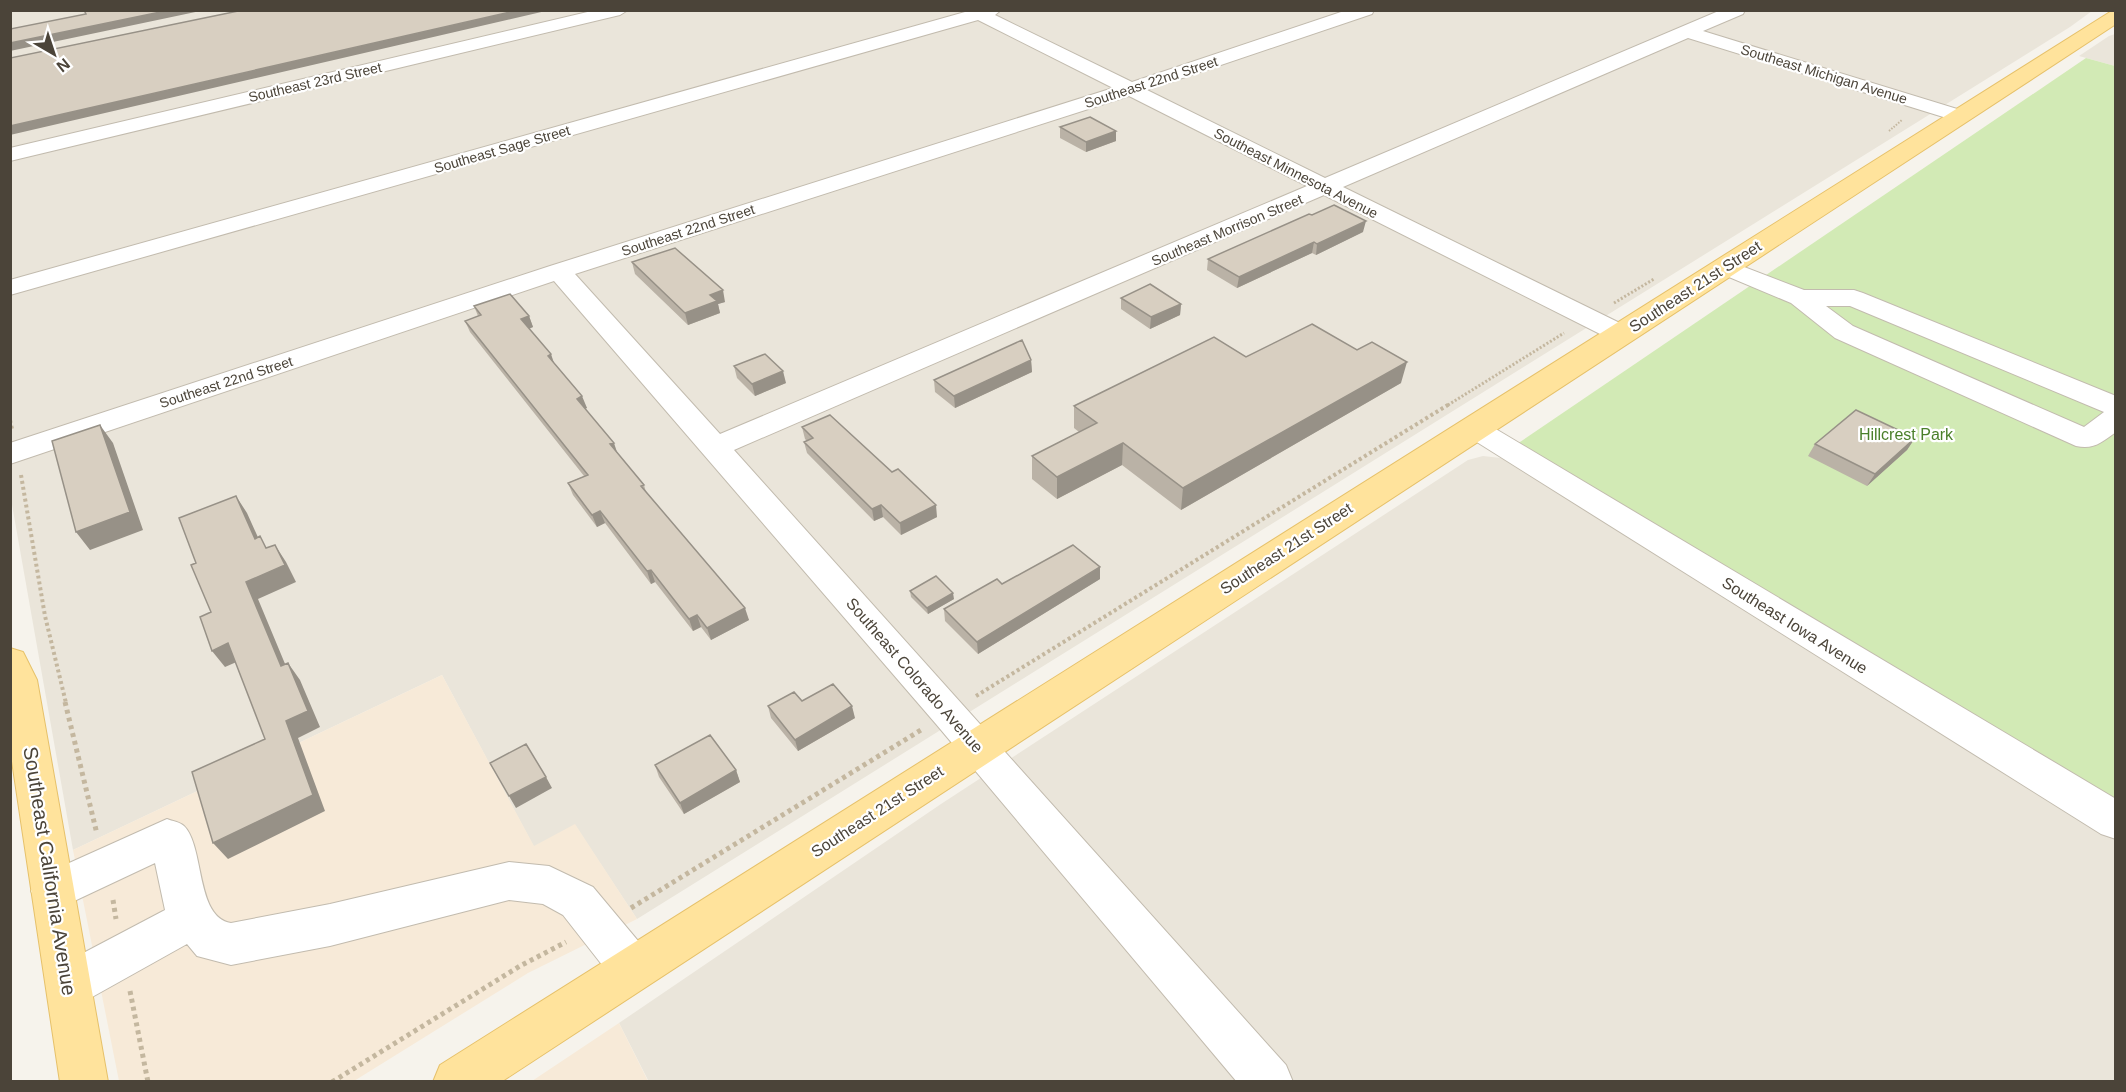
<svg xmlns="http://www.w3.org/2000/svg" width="2126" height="1092" font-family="Helvetica,sans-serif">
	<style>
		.residential { fill: #eae5da }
		.commercial { fill: #f7ead8 }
		.green { fill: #d2eab5 }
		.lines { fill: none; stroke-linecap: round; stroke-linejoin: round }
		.minor-casing { stroke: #c2bbae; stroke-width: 2 }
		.major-casing { stroke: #e6c16a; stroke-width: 2 }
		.path-far3 { stroke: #c4b79f; stroke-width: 2; stroke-dasharray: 1.5 1.5; stroke-linecap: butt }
		.path-far2 { stroke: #c4b79f; stroke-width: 3; stroke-dasharray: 2 2; stroke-linecap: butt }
		.path-far1 { stroke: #c4b79f; stroke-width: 4; stroke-dasharray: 3 3; stroke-linecap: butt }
		.path { stroke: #c4b79f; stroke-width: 5; stroke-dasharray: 4 4; stroke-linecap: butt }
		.minor { fill: #fff; fill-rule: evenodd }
		.major { fill: #ffe39c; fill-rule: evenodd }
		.wall { fill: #bab2a6 }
		.shaded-wall { fill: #979187 }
		.building { fill: #d8cfc1; stroke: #979187; stroke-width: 1.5 }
		.labels { text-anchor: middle; stroke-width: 4.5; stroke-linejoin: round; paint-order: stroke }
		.far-street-label { font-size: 14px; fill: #4b4439; stroke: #fff }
		.street-label { font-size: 16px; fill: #4b4439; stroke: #fff }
		.park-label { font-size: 16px; fill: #4a7f2a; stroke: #fff }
		.near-street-label { font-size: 20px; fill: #4b4439; stroke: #fff }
	</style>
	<rect width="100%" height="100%" fill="#f6f3ec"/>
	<path class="residential" d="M 10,11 L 2092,11 L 2070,27 L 637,919 L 575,825 L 534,847 L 442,675 L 73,850 L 11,499 Z
		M 2115,34 L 2115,66 L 2079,56 L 2109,36 Z
		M 1483,456 L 1501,458 L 1518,466 L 2115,833 L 2115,1081 L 649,1082 L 619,1023 L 941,804 L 1468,460 Z"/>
	<path class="commercial" d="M 442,675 L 534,846 L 575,824 L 637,919 L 528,973 L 354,1081 L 119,1081 L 73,850 Z
		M 619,1023 L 648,1081 L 532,1081 Z"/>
	<path class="green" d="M 2086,58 L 2115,66 L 2115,804 L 1517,444 Z"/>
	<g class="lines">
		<defs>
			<path id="minor" d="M 596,10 L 628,10 L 620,15 L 10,161 L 10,148 Z
				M 964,10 L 1001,10 L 995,15 L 1132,82 L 1347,10 L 1374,10 L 1372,14 L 1147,90 L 1325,178 L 1721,10 L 1745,10 L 1743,14 L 1703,31 L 1967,112 L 1970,116 L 1967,120 L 1953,120 L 1688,38 L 1343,187 L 1630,328 L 1634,334 L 1630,340 L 1621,342 L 1612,340 L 1324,195 L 734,450 L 1286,1065 L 1293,1082 L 1237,1082 L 936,724 L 554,281 L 10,464 L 10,443 L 550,266 L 1113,88 L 978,20 L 10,295 L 10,280 L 965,12 ZM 1129,96 L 1307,186 L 720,434 L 575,274 Z
				M 1726,260 L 1804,290 L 1854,290 L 1863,293 L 2116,396 L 2116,432 C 2102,442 2094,450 2076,446 L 1835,338 L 1791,303 L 1717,272 L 1714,267 L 1717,262 ZM 1826,306 L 1850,306 L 2104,412 L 2084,427 L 1853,326 Z
				M 1474,419 L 1484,422 L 2116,799 L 2116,839 L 2101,834 L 1464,434 L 1459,428 L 1464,422 Z
				M 167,819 C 172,821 180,822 184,826 C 205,847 195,917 231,923 L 330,904 L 509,862 L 549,866 L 593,887 L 649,954 L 656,969 L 649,984 L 633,991 L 617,984 L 563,915 L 543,904 L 509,900 L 330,946 L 231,965 L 197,956 L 187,944 L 85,1001 L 69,1007 L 53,1001 L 46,985 L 53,969 L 165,910 L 155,863 L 53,911 L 38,905 L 31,891 L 38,877 Z"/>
			<path id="major" d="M 2116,11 L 2116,24 L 501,1082 L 433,1082 L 440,1065 L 2110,12 Z
				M 10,648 L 23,652 L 37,680 L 108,1082 L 60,1082 L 10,748 Z"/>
		</defs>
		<use href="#minor" class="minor-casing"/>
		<use href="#major" class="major-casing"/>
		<path class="path-far3" d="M 1889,131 L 1902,120"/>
		<path class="path-far2" d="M 1614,303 L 1654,279
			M 1448,405 L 1564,333"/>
		<path class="path-far1" d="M 10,420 L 12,429
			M 21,475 L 45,616 L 66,703
			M 976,696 L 1451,403"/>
		<path class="path" d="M 65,702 L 97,834
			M 113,900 L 116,919
			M 631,908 L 921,730
			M 130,991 L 148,1082
			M 332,1082 L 520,966 L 566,942"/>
		<use href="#minor" class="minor"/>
		<use href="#major" class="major"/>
	</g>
	<path class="wall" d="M 1060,127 L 1116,141 L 1086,152 L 1060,138 Z
		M 1363,232 L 1316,255 L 1312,253 L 1237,288 L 1207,270 L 1208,259 Z
		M 632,262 L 725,302 L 718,304 L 720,313 L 688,325 L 635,274 Z
		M 1121,298 L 1181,304 L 1180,315 L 1150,329 L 1121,309 Z
		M 474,306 L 529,316 L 533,327 L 529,329 L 587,408 L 585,409 L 617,453 L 644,485 L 646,492 L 749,620 L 711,640 L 701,627 L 693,631 L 655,582 L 651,584 L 605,523 L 597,527 L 573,495 L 568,483 L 584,476 L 470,332 L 465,321 L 478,316 Z
		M 1246,357 L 1401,383 L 1181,510 L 1122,465 L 1057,499 L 1032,479 L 1032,456 L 1079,432 L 1074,428 L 1074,406 Z
		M 1031,360 L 1032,372 L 955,408 L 935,392 L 934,380 Z
		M 734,366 L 786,383 L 755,396 L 737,378 Z
		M 802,427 L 937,517 L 901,535 L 883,517 L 874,521 L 807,453 L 804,442 L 807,441 L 805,439 Z
		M 1915,438 L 1907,450 L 1867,486 L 1808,456 L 1815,444 Z
		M 1100,579 L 978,654 L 945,621 L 944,609 L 1002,584 Z
		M 910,591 L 954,599 L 928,614 L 911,597 Z
		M 802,701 L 855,718 L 798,751 L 771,718 L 768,706 Z
		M 655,765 L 736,770 L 740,782 L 684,814 L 659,777 Z"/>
	<path class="shaded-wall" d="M 170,10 L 205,10 L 10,51 L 10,43 Z
		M 519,10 L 550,10 L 10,135 L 10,126 Z
		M 1116,131 L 1116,141 L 1086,152 L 1086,142 Z
		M 1366,221 L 1363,232 L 1316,255 L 1317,244 Z
		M 1314,242 L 1312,253 L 1237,288 L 1239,277 Z
		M 723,290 L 725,302 L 718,304 L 720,313 L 688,325 L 685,313 L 710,295 Z
		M 1181,304 L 1180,315 L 1150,329 L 1151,317 Z
		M 529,316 L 533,327 L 525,330 L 521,319 Z
		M 551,354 L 555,366 L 548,356 Z
		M 1031,360 L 1032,372 L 955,408 L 954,396 Z
		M 1407,362 L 1401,383 L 1181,510 L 1183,488 Z
		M 783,371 L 786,383 L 755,396 L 752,384 Z
		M 582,396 L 587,408 L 581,410 L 577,399 Z
		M 100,425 L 113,443 L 143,530 L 90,550 L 76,532 Z
		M 1915,438 L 1907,450 L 1867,486 L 1875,474 Z
		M 614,443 L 618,455 L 610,444 Z
		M 1123,443 L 1122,465 L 1057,499 L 1057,477 Z
		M 236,496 L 247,513 L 266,555 L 255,539 Z
		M 881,505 L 883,517 L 874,521 L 872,509 Z
		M 936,505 L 937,517 L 901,535 L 900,523 Z
		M 600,511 L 605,523 L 597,527 L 592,515 Z
		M 275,545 L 286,562 L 296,582 L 258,599 L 293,683 L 281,666 L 246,582 Z
		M 1100,567 L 1100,579 L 978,654 L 977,642 Z
		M 651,570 L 655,582 L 651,584 L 647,571 Z
		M 953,593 L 954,599 L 928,614 L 927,608 Z
		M 745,608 L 749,620 L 711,640 L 707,628 Z
		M 697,615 L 701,627 L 693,631 L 689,619 Z
		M 228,643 L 241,660 L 225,667 L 212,651 Z
		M 288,663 L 300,680 L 320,727 L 298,738 L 325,811 L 228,859 L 213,843 L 286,721 Z
		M 852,706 L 855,718 L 798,751 L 795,740 Z
		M 736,770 L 740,782 L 684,814 L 680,803 Z
		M 546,777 L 552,788 L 516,808 L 509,796 Z"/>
	<path class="building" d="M 84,10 L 170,10 L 10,43 L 10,29 L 86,14 Z
		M 243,10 L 519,10 L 10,126 L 10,58 Z
		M 1090,117 L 1116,131 L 1086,142 L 1060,127 Z
		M 1334,205 L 1366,221 L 1317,244 L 1314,242 L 1239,277 L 1208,259 L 1309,214 L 1312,215 Z
		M 675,248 L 723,290 L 710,295 L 717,301 L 685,313 L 632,262 Z
		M 1150,284 L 1181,304 L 1151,317 L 1121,298 Z
		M 510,294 L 529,316 L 521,319 L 551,354 L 548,356 L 582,396 L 577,399 L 614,443 L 610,444 L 644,485 L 641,486 L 745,608 L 707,628 L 697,615 L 689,619 L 651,570 L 647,571 L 600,511 L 592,515 L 568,483 L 588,475 L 465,321 L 481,315 L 474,306 Z
		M 1312,324 L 1357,350 L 1372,342 L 1407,362 L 1183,488 L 1123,443 L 1057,477 L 1032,456 L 1097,423 L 1074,406 L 1214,337 L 1246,357 Z
		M 1022,340 L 1031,360 L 954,396 L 934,380 Z
		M 765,354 L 783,371 L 752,384 L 734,366 Z
		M 1856,410 L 1915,438 L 1875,474 L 1815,444 Z
		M 830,415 L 892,472 L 898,469 L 936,505 L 900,523 L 881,505 L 872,509 L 804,442 L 813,438 L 802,427 Z
		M 100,425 L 130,512 L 76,532 L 52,441 Z
		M 236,496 L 255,539 L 260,536 L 266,548 L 275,545 L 285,565 L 246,582 L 281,666 L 288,663 L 308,711 L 286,721 L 313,795 L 213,843 L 192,772 L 265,739 L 228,643 L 212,651 L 200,617 L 211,612 L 191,565 L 196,563 L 179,518 Z
		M 1073,545 L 1100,567 L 977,642 L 944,609 L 997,579 L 1002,584 Z
		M 936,576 L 953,593 L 927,608 L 910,591 Z
		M 833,684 L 852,706 L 795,740 L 768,706 L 794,692 L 802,701 Z
		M 710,735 L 736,770 L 680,803 L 655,765 Z
		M 526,744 L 546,777 L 509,796 L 490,763 Z"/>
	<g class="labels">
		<g class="far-street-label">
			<text transform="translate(1824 74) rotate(17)" y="5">Southeast Michigan Avenue</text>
			<text transform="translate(315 82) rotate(-13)" y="5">Southeast 23rd Street</text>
			<text transform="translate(1151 82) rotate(-18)" y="5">Southeast 22nd Street</text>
			<text transform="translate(502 149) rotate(-16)" y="5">Southeast Sage Street</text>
			<text transform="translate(1296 173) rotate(27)" y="5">Southeast Minnesota Avenue</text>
			<text transform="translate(688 230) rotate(-18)" y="5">Southeast 22nd Street</text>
			<text transform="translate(1227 230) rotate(-23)" y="5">Southeast Morrison Street</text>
			<text transform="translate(226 382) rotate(-18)" y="5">Southeast 22nd Street</text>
		</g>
		<g class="street-label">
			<text transform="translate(1695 286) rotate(-33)" y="6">Southeast 21st Street</text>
			<text transform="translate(1286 548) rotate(-33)" y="6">Southeast 21st Street</text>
			<text transform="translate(1795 625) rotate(32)" y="6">Southeast Iowa Avenue</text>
			<text transform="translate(915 675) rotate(49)" y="6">Southeast Colorado Avenue</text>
			<text transform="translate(877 811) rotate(-33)" y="6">Southeast 21st Street</text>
		</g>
		<g class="park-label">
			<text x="1906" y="440">Hillcrest Park</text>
		</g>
		<g class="near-street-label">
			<text transform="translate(50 871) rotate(81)" y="7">Southeast California Avenue</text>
		</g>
	</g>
	<rect width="2126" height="1092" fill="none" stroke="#4b4439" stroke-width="24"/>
	<g transform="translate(54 54) rotate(141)" stroke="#ffffff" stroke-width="4.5" paint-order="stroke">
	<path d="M0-4.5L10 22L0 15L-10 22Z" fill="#4b4439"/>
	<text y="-9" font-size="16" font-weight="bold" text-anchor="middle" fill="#4b4439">N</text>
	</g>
</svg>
